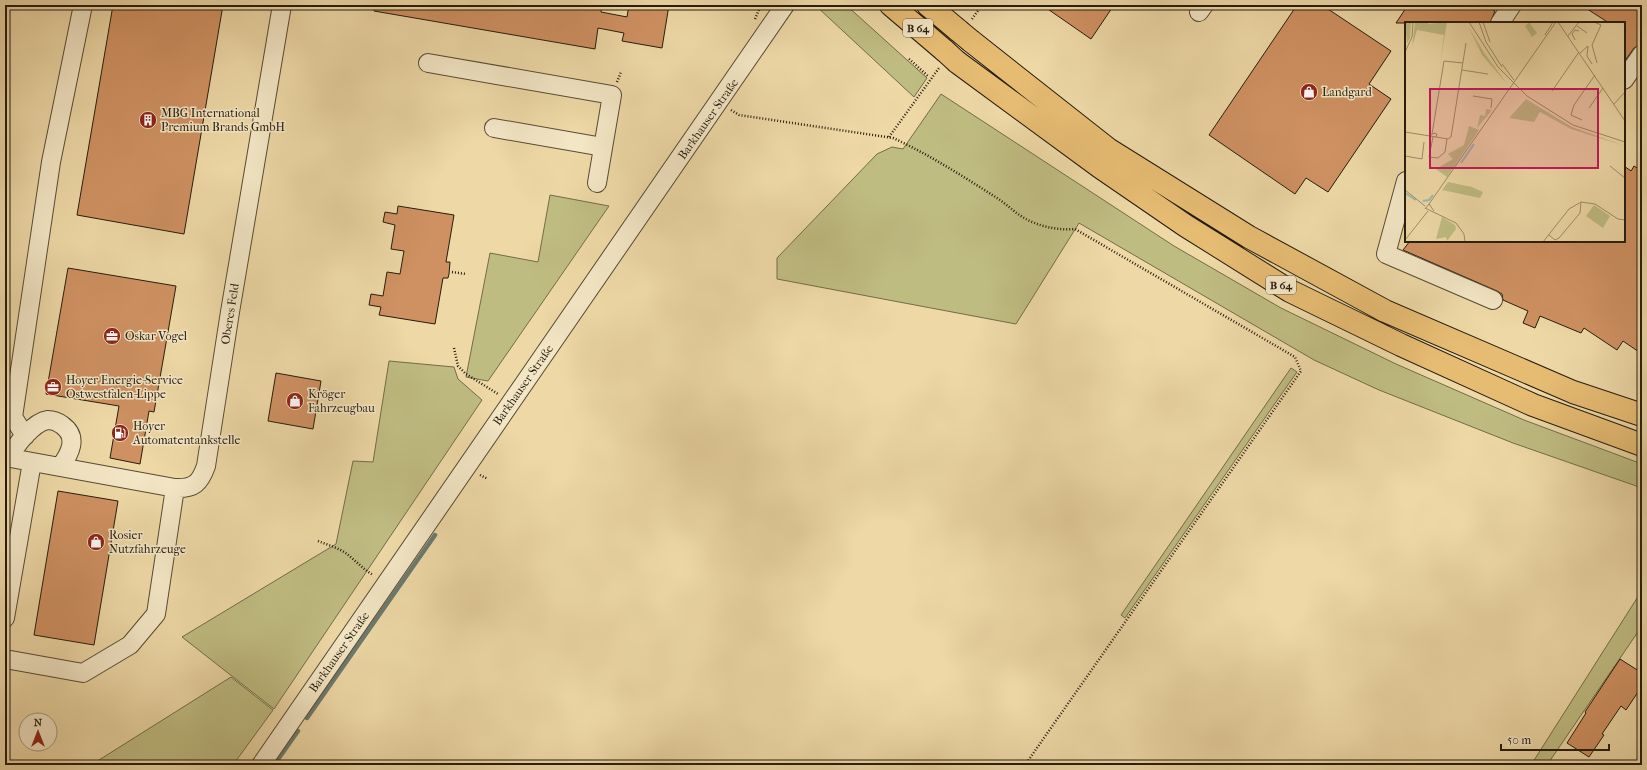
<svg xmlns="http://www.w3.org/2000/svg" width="1647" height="770" font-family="'IM FELL French Canon',serif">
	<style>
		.green { fill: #bfbc82; stroke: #726c48 }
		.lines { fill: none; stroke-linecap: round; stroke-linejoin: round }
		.stream { stroke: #6c7a6d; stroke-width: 4.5 }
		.building { fill: #cf9162; stroke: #261c0e }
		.minor-casing { stroke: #584b34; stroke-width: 20 }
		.highway-casing { stroke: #261c0e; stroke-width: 24 }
		.path { stroke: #261c0e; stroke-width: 2.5; stroke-dasharray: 1 2; stroke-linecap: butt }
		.minor { stroke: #f3e6c5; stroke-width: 18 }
		.highway { stroke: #e6bc73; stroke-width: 22 }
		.highway-bridge-casing { stroke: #261c0e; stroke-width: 24; stroke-linecap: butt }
		.highway-bridge { stroke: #e6bc73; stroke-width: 22 }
		.labels { text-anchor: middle; stroke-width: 3; stroke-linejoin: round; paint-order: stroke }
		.shield { fill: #f3e6c5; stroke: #645945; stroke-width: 1 }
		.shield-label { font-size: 11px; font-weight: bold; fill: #261c0e }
		.poi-label { font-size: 12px; fill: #261c0e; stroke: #f3e6c5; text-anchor: start }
		.street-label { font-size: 12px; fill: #261c0e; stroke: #f3e6c5 }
		.inset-river { fill: none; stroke: #9ab9ac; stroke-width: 2 }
		.inset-road { fill: none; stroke: #9d8d69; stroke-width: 1 }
		.view { fill: #c2185b; fill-opacity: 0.15; stroke: #c2185b; stroke-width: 2 }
		.inset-edge { fill: none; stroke: #261c0e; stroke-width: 2 }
	</style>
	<rect width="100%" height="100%" fill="#edd8a6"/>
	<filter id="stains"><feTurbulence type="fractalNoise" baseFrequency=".005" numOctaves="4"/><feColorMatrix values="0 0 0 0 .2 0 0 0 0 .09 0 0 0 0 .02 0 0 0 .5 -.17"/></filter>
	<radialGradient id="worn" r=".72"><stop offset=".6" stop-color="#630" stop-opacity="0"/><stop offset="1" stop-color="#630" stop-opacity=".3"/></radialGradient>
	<path class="green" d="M 815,5 L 846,5 L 927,78 L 914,97 Z
		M 941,94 L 1174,246 L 1281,308 L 1396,364 L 1524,420 L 1642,464 L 1642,488 L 1513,443 L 1379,390 L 1314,360 L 1079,223 L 1016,324 L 777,279 L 777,258 L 877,154 L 892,147 L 903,149 Z
		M 550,195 L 609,206 L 488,381 L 466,377 L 490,253 L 538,262 Z
		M 389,361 L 454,367 L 458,379 L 482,400 L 274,709 L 182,637 L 336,544 L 353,461 L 373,462 Z
		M 1291,368 L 1297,372 L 1125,618 L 1121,615 Z
		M 1639,595 L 1642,598 L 1642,626 L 1547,765 L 1531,765 Z
		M 231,677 L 273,710 L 233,765 L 91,765 Z"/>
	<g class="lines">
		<path class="stream" d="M 307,718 L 435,535
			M 274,765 L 298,731"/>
	</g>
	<path class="building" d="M 113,5 L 223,5 L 184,234 L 77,215 Z
		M 374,5 L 602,5 L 601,12 L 627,17 L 629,5 L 669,5 L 662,48 L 622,41 L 624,33 L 598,28 L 595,49 L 374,11 Z
		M 1042,5 L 1114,5 L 1091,39 Z
		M 1297,5 L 1322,5 L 1391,51 L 1369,84 L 1391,99 L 1328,192 L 1306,178 L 1295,194 L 1209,135 Z
		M 1408,5 L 1497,5 L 1493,10 L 1495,11 L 1490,23 L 1396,23 Z
		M 1581,5 L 1642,5 L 1642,44 L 1634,48 L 1624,62 L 1624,23 L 1609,23 Z
		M 1624,166 L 1631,171 L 1634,166 L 1642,171 L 1642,354 L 1623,341 L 1617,350 L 1584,328 L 1581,333 L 1540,316 L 1535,328 L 1523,323 L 1528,311 L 1503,300 L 1502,294 L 1497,291 L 1403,250 L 1410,241 L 1624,241 Z
		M 398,206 L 454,215 L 446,262 L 450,262 L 449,274 L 448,278 L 443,278 L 435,324 L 379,315 L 381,307 L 369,305 L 371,294 L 383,296 L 387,272 L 400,274 L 404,251 L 391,249 L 395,225 L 383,222 L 385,212 L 397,214 Z
		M 68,268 L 176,286 L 154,412 L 149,411 L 140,464 L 110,458 L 119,406 L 46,394 Z
		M 276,373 L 321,381 L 313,429 L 268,421 Z
		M 58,491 L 118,501 L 94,645 L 34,635 Z
		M 1620,659 L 1642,673 L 1642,686 L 1626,710 L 1621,706 L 1602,734 L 1604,735 L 1589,757 L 1567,743 L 1586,713 L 1585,712 Z"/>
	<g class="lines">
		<defs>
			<path id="minor" d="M 1199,12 L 1204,5
				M 1500,23 L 1512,5
				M 428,63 L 612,95 L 597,183
				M 1624,80 L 1642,54
				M 494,128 L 603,147
				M 1406,181 L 1386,254 L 1493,300
				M 25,436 L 13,417 L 51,162 L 83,5
				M 5,457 L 60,467 C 70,454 79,437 62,425 C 58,422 52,420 48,420 C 33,422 15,446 9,458
				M 60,467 L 175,488 C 194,489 200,483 206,466 L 230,312 L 282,5
				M 5,618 L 32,462
				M 5,659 L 83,673 L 130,645 L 156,614 L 175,488
				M 261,765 L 785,5"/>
			<path id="highway" d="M 891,5 L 945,51
				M 928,5 L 959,31
				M 971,41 L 1108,149 L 1249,237 L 1385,311 L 1573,392 L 1642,415
				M 957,62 L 1100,167 L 1186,226 L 1290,291 L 1401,345 L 1533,405 L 1642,445"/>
		</defs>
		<use href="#minor" class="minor-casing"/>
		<use href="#highway" class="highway-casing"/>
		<path class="path" d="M 755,19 L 761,5
			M 972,19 L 982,5
			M 909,59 L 929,77
			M 617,82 L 621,72
			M 731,110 L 739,115 L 893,138 C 930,155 964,177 997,198 C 1008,205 1018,216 1030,221 C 1045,228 1060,230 1075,229 L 1295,357 L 1301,371 L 1025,765
			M 889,137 L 939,68
			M 1639,169 L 1642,165
			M 452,272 L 466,274
			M 454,348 L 458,366 L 466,374 L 498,394
			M 480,475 L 488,479
			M 318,541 C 328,545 339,548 347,554 C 356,561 363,569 373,575"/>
		<use href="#minor" class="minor"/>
		<use href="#highway" class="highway"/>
		<defs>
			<path id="highway-bridge" d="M 959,31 L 971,41
				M 945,51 L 957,62"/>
		</defs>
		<use href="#highway-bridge" class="highway-bridge-casing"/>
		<use href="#highway-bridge" class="highway-bridge"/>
	</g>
	<defs>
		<symbol id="shop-disc" viewBox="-11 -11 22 22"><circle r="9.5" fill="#8f2418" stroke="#f3e6c5"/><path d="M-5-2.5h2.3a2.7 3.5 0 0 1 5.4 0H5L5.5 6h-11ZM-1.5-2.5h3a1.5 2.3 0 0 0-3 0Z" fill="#fff"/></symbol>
		<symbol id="building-disc" viewBox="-11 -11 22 22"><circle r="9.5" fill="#8f2418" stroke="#f3e6c5"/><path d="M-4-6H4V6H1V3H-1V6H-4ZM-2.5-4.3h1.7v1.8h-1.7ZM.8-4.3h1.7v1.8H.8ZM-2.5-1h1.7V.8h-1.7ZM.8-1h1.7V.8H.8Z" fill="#fff"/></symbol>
		<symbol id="office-disc" viewBox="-11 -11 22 22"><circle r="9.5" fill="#8f2418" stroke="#f3e6c5"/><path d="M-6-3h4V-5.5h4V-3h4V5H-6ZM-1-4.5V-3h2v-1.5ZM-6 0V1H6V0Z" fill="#fff"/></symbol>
		<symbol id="fuel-disc" viewBox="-11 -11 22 22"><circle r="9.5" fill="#8f2418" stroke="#f3e6c5"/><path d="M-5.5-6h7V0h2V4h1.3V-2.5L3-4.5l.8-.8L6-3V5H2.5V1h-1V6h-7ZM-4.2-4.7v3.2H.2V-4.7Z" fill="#fff"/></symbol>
	</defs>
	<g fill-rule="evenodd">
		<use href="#shop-disc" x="1299" y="82" width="20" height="20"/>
		<use href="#building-disc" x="138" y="110" width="20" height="20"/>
		<use href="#office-disc" x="102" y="326" width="20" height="20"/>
		<use href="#office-disc" x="43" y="377" width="20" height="20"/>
		<use href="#shop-disc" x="285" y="391" width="20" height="20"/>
		<use href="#fuel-disc" x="110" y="423" width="20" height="20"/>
		<use href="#shop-disc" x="86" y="532" width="20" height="20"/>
	</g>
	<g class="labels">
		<g class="shield">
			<rect x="903" y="19" width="30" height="18" rx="3"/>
			<rect x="1266" y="276" width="30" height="18" rx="3"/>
		</g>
		<g class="shield-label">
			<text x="918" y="32">B 64</text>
			<text x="1281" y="289">B 64</text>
		</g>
		<g class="poi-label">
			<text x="1322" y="96">Landgard</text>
			<text x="161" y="117">MBG International<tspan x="161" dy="14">Premium Brands GmbH</tspan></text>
			<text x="125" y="340">Oskar Vogel</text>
			<text x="66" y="384">Hoyer Energie-Service<tspan x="66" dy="14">Ostwestfalen-Lippe</tspan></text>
			<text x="308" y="398">Kröger<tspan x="308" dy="14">Fahrzeugbau</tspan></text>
			<text x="133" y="430">Hoyer<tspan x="133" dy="14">Automatentankstelle</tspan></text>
			<text x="109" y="539">Rosier<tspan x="109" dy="14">Nutzfahrzeuge</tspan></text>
		</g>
		<g class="street-label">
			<text transform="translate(708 119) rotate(-55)" y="4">Barkhauser Straße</text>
			<text transform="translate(230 314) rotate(-81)" y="4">Oberes Feld</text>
			<text transform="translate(523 385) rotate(-55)" y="4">Barkhauser Straße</text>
			<text transform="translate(339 652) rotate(-55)" y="4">Barkhauser Straße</text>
		</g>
	</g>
	<g transform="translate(1405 22)">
		<rect width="220" height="220" fill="#edd8a6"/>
		<path d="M 0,0 L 6,0 L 5,16 L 2,21 ZM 10,0 L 24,0 L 23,2 L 42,0 L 35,43 L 39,13 L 12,8 L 7,25 ZM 124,0 L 132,11 L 127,15 L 120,4 ZM 64,6 L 80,32 L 103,63 L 77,33 ZM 121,77 L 167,105 L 220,124 L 166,107 L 135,90 L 129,100 L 104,96 ZM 81,87 L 87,88 L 72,106 L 75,93 L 80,94 ZM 64,104 L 74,108 L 42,155 L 31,147 L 48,137 L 43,132 L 59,123 ZM 43,160 L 67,165 L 78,170 L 75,176 L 37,168 ZM 189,183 L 205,194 L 198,206 L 181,194 ZM 37,195 L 50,203 L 51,207 L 42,219 L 41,215 L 31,217 Z" fill="#bfbc82"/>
		<path class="inset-river" d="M 56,141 L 69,122M 0,171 L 11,178M 18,179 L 24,178 L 28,173"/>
		<path class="inset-road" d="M 64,0 L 93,45 L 122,74 L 168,103 L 220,120M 74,0 L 81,20 L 97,45M 78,0 L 85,20M 153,0 L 220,99M 189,0 L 196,3 L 187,23 L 192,41M 172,4 L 182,11M 140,13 L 148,0M 163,14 L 174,0M 170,18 L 167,12 L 170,8 L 174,9M 0,30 L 7,15 L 8,0M 175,31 L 183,24 L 182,34 L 187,42M 97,42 L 109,58M 57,48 L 83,52M 147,69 L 174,30M 68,74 L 87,77 L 86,86M 209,82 L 220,70M 184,86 L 198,66M 177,98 L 166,93 L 169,83 L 190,53M 0,110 L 25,114 L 29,111 L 32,112 L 31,115 L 25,114M 27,112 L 39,39 L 58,41M 28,115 L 24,135 L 33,136 L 40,130 L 42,117M 31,115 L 43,117 L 46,115 L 61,21M 0,134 L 17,137 L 19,120M 205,144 L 220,156M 0,168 L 20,184M 24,182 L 151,0M 20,186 L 51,201 L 59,212 L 60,220M 20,187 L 24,182 L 29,189M 144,213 L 150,218 L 154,216 L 175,191 L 176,180M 0,218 L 23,189M 138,220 L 164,187 L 176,180 L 190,182 L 213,197 L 220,198"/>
		<path class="view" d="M 25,67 L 193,67 L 193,146 L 25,146 Z"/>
		<rect width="220" height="220" class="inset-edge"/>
	</g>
	<rect width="1647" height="770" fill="none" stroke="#edd8a6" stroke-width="20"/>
	<rect x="6" y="6" width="1635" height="758" fill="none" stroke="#261c0e" stroke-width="2"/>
	<rect x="10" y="10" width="1627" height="750" fill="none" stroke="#261c0e"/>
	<g transform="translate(38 732)"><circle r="19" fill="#f3e6c5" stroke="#a1957c"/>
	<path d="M0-3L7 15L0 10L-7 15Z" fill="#8f2418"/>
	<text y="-6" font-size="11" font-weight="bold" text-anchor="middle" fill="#261c0e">N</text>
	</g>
	<path d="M1501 744v6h108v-6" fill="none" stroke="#261c0e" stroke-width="2"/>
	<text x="1507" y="744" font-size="12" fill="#261c0e" stroke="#f3e6c5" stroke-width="3" paint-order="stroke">50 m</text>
	<rect width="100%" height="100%" filter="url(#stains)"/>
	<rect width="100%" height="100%" fill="url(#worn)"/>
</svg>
